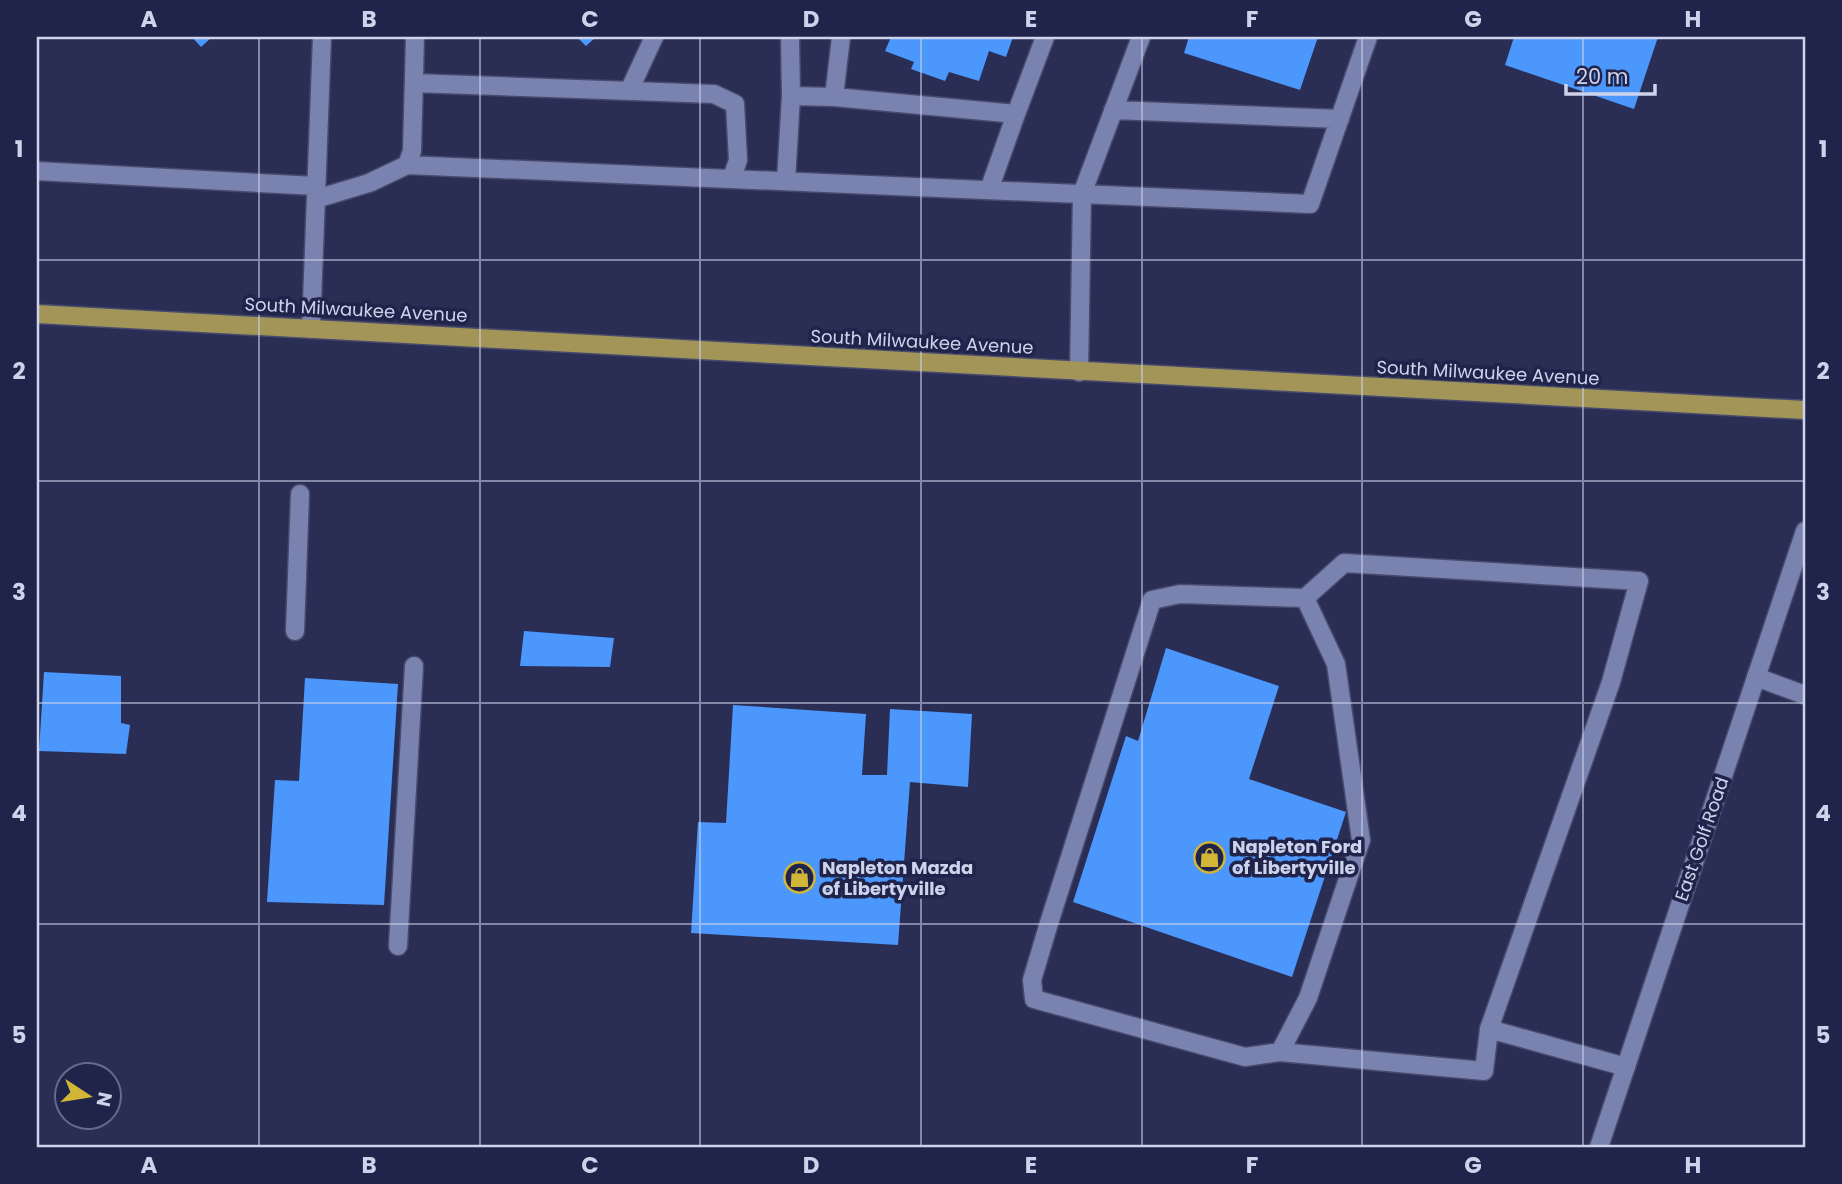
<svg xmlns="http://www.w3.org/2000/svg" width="1842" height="1184" font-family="Poppins,sans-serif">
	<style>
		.building { fill: #4c97fc }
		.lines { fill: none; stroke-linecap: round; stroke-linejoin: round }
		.service-casing { stroke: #474a6c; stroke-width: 21 }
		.minor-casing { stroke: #474a6c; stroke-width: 21 }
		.primary-casing { stroke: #474a6c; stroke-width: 21 }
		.service { stroke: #7a82af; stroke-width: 18 }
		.minor { stroke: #7a82af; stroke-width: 18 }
		.primary { stroke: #a29557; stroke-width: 18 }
		.grid { fill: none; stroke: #ced3ec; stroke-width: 2; stroke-opacity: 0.55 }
		.labels { text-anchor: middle; stroke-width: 7; stroke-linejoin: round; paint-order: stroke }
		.street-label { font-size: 18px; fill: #ced3ec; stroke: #20244a }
		.poi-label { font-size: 18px; font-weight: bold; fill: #ced3ec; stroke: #20244a; text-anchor: start }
		.neatline { fill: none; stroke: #ced3ec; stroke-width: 2.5 }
		.grid-label { font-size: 23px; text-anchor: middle; font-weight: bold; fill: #ced3ec }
	</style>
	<rect width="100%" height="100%" fill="#2a2e55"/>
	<path class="building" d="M 192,37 L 212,37 L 201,47 Z
		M 577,37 L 596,37 L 586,46 Z
		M 891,37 L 1013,37 L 1006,57 L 989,51 L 979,81 L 949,72 L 945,81 L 911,69 L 914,62 L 885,51 Z
		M 1189,37 L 1318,37 L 1300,90 L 1184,53 Z
		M 1514,37 L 1658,37 L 1634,109 L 1505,65 Z
		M 524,631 L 614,638 L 610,667 L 520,666 Z
		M 1166,648 L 1279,686 L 1249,779 L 1346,812 L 1292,977 L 1073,902 L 1126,736 L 1138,741 Z
		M 44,672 L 121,676 L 121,723 L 130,725 L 126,754 L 39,751 Z
		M 305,678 L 398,684 L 384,905 L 267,902 L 275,780 L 299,781 Z
		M 733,705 L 866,714 L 862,775 L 887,775 L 890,709 L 972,714 L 968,787 L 910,782 L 898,945 L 691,933 L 698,822 L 726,823 Z"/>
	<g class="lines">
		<defs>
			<path id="service" d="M 790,37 L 791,96
				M 841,37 L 834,97 L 1016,114 L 989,190
				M 414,83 L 714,94 L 735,104 L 738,160 L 732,178
				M 629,91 L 654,37
				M 1113,110 L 1340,119
				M 1016,114 L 1045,37
				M 407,165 L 412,151 L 415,37
				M 37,171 L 316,186
				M 786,181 L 791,96 L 834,97
				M 316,199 L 369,183 L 407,165 L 1310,204 L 1368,37
				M 311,329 L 322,37
				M 1079,372 L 1082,194 L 1141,37
				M 295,631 L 300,494
				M 1756,677 L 1805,695
				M 398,946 L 414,666
				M 1489,1029 L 1626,1067
				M 1280,1052 L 1484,1071 L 1489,1029 L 1611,682 L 1639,581 L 1344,563 L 1305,598 L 1180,594 L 1152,600 L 1049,923 L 1032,980 L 1034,999 L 1245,1057 L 1280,1052 L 1308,998 L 1361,840 L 1336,664 L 1305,598"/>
			<path id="minor" d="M 1599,1147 L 1805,531"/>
			<path id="primary" d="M 37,314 L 1805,410"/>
		</defs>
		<use href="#service" class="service-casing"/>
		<use href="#minor" class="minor-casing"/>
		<use href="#primary" class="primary-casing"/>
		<use href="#service" class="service"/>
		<use href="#minor" class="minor"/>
		<use href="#primary" class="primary"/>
	</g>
	<path class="grid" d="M 259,37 L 259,1147M 480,37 L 480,1147M 700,37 L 700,1147M 921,37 L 921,1147M 1142,37 L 1142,1147M 1362,37 L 1362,1147M 1583,37 L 1583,1147M 37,260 L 1805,260M 37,481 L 1805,481M 37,703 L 1805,703M 37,924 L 1805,924"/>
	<defs>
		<symbol id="shop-ring" viewBox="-11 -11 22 22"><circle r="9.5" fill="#20244a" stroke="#d2b736" stroke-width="1.5"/><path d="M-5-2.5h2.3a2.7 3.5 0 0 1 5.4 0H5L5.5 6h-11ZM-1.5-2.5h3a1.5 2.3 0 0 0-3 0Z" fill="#d2b736"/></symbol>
	</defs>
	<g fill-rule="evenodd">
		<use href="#shop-ring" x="1192" y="840" width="35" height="35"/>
		<use href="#shop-ring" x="782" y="860" width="35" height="35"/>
	</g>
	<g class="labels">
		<g class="street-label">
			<text transform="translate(356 310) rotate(3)" y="6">South Milwaukee Avenue</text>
			<text transform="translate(922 342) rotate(3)" y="6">South Milwaukee Avenue</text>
			<text transform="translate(1488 373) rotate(3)" y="6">South Milwaukee Avenue</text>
			<text transform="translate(1702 839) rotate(-71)" y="6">East Golf Road</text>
		</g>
		<g class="poi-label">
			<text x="1232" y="853">Napleton Ford<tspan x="1232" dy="21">of Libertyville</tspan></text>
			<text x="822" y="874">Napleton Mazda<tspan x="822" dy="21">of Libertyville</tspan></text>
		</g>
	</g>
	<rect width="1842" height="1184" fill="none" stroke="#20244a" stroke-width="77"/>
	<g transform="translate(88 1096) rotate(102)"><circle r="33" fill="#20244a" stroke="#666a8b" stroke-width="2"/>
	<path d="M0-5L12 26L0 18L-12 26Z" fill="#d2b736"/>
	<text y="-10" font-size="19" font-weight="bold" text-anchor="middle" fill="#ced3ec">N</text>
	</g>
	<path d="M1566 84v10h89v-10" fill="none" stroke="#ced3ec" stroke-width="3.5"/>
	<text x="1576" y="84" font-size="21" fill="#ced3ec" stroke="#20244a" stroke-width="5" paint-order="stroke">20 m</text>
	<rect x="38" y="38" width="1766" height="1108" class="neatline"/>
	<g class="grid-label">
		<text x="149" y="27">A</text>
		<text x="369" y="27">B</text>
		<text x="590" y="27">C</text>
		<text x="811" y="27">D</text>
		<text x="1031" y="27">E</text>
		<text x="1252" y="27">F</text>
		<text x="1473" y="27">G</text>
		<text x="1693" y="27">H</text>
		<text x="19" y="157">1</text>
		<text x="1823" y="157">1</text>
		<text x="19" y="379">2</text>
		<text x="1823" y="379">2</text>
		<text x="19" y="600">3</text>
		<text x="1823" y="600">3</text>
		<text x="19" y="821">4</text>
		<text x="1823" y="821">4</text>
		<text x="19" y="1043">5</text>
		<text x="1823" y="1043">5</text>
		<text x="149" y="1173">A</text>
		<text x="369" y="1173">B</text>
		<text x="590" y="1173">C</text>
		<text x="811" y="1173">D</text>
		<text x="1031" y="1173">E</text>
		<text x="1252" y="1173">F</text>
		<text x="1473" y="1173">G</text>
		<text x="1693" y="1173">H</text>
	</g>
</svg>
